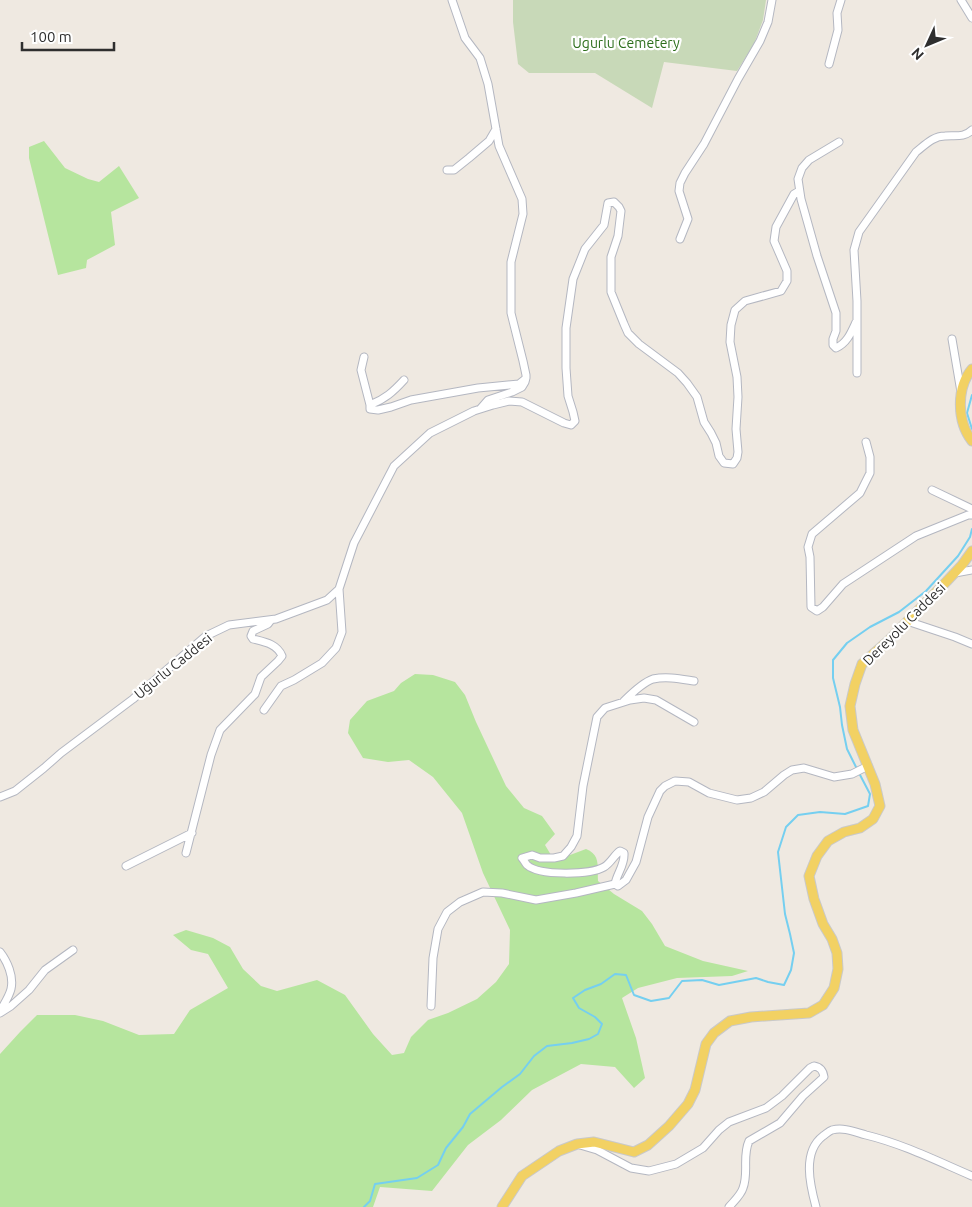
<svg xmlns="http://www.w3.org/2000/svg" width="972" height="1207" font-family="Ubuntu,sans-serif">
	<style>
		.green { fill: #b6e59e }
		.cemetery { fill: #c8d9b8 }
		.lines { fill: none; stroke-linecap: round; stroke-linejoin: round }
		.stream { stroke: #75cff0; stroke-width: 2 }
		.minor-casing { stroke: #b4b7c1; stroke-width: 9 }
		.major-casing { stroke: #c9c9c9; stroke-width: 11 }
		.minor { stroke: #fff; stroke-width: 7 }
		.major { stroke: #f2d163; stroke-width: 9 }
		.labels { text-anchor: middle; stroke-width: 4.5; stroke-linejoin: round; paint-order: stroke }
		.park-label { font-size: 14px; fill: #2c6e1b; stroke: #fff }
		.street-label { font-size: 14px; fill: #2e2e2e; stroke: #fff }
	</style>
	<rect width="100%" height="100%" fill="#efe9e1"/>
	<path class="green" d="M 44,141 L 65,168 L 88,179 L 99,182 L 119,166 L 139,198 L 111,212 L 115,245 L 87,260 L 86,268 L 58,275 L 29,158 L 29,147 Z
		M 415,674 L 433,675 L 455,682 L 465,695 L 476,722 L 506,786 L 524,808 L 542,816 L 555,834 L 545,845 L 551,855 L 570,855 L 586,849 C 601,855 597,866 598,881 L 614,894 L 642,911 L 652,924 L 665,946 L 703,961 L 748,971 L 732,976 L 677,978 L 638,988 L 622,998 L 636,1038 L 645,1078 L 634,1088 L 615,1067 L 581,1064 L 532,1090 L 501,1120 L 468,1145 L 432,1191 L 380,1187 L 373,1207 L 0,1207 L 0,1054 L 20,1032 L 37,1015 L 75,1015 L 103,1021 L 139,1035 L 174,1034 L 190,1010 L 228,988 L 208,954 L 191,950 L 173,935 L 186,930 L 213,938 L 230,947 L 243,969 L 261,986 L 277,991 L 317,980 L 345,995 L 373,1034 L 392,1055 L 404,1053 L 411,1037 L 428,1020 L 448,1013 L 477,999 L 496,982 L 509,964 L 510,930 L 483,873 L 462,813 L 433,777 L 409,760 L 388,762 L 363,758 L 348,733 L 350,720 L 367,701 L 394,691 L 401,683 Z"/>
	<path class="cemetery" d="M 513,0 L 766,0 L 763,20 L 754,44 L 737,71 L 664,62 L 652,108 L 595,73 L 529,73 L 518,64 L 513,22 Z"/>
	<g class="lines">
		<path class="stream" d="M 972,395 L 967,413 L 972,429
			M 857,769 L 847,749 L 842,725 L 840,707 L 833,678 L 833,660 L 847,643 L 870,627 L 899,612 L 926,591 L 958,556 L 970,537 L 972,529
			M 364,1207 L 370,1201 L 375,1184 L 417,1178 L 438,1165 L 446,1148 L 463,1127 L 470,1114 L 502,1087 L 520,1074 L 534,1056 L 547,1046 L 572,1043 L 589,1039 L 598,1034 L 602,1024 L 595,1017 L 579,1008 L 573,998 L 585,990 L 601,984 L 615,974 L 626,975 L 634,995 L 651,1001 L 669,998 L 682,981 L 702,980 L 719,985 L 756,978 L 768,982 L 784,985 L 791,970 L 794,953 L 790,934 L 785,914 L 778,852 L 786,827 L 798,815 L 820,812 L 845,814 L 868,806 L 870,794 L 859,773"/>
		<defs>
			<path id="minor" d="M 452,0 L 465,38 L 480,58 L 488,84 L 499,146 L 522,199 L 523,214 L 511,262 L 511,313 L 523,361 L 526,375 L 526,378 L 525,382 L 522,387 L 512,392 L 488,400 L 481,408
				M 961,0 L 972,18
				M 829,64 L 838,30 L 837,13 L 841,0
				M 839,142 L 809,160 L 802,168 L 798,179 L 801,199 L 817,256 L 836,313 L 836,331 L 833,339 L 833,345 L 836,348 C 847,343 851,333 856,322
				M 447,170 L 454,170 L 469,158 L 489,141 L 496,129
				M 680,239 L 688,219 L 679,191 L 680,183 L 685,173 L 704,144 L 738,79 L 760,41 L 768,22 L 772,0
				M 952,339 L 961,392
				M 364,357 L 361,370 L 370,405
				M 857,373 L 857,301 L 854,250 L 859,232 L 916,152 C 925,145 933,136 945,136 C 955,135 964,138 972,130
				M 404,380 C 393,392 385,399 370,405 L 370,409 L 378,410 L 391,407 L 411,400 L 478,388 L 519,384 L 524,380
				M 866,442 L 870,457 L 870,473 L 860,493 L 812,534 L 808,547 L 810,557 L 811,607 L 817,611 L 823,607 L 843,584 L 916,536 L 968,515 L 972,515
				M 932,490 L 972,509
				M 955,573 L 972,570
				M 907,621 L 955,637 L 972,644
				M 624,701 C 631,694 644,682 653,679 C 667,676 681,679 694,681
				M 264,710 L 281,686 L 294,680 L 322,663 L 336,648 L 342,632 L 339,589
				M 0,797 L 15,791 L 44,768 L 61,753 L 133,699 L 206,636 L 229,625 L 276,619 L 327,600 L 339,589 L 354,543 L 394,466 L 430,433 L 474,411 L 493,405 L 509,401 L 522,402 L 564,423 L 571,425 L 575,421 L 573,412 L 568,396 L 566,368 L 566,328 L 573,279 L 585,249 L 604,225 L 608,203 L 614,202 L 619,207 L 621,211 L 618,236 L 611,257 L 611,292 L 624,324 L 628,333 L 639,344 L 678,373 L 687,383 L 697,397 L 704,422 L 711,433 L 716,443 L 719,456 L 724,463 L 733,464 L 737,458 L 738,452 L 736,429 L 738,397 L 737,377 L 730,342 L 731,325 L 735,310 L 745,301 L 781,291 L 787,281 L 787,271 L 774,241 L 776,227 L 794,194 L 799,191
				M 186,853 L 211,755 L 220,730 L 255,694 L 261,677 L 278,661 L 282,656 C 277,644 265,642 253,639 L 251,636 L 253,631 L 268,624 L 271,620
				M 126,866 L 192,833
				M 615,884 C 617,873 625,865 624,853 L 620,851 C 614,855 611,863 604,867 C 590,875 539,876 527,865 C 525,863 524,860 522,858 L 532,855 L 540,858 L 554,858 L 563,856 L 571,847 L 577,836 L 583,786 L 597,717 L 605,708 L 630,700 L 644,698 L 656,700 L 694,722
				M 0,952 C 7,961 14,976 11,989 C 9,997 4,1004 0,1011
				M 431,1006 L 433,958 L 438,929 L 447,912 L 460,902 L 483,892 L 502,893 L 536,900 L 576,893 L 615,884 L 618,886 L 626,880 L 636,862 L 648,817 L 660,791 L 665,786 L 675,781 L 689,782 L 709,793 L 737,800 L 751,798 L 764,792 L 784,775 L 792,770 L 804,768 L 834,777 L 852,774 L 868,766
				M 0,1013 L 11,1006 L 29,990 L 45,970 L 73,950
				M 580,1145 L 597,1150 L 631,1168 L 649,1171 L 676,1164 L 703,1148 L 719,1130 L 729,1122 L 766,1108 L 782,1096 L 810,1068 L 814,1066 C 820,1067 823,1070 824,1077 L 803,1096 L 780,1123 L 749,1141 C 742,1156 749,1173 743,1188 C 741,1195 734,1201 729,1207
				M 816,1207 C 810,1185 802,1152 823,1136 C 826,1134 829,1131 832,1130 C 844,1127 855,1132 866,1135 C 903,1144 937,1161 972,1176"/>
			<path id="major" d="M 972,369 C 956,388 957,422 972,441
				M 502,1207 L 522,1176 L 559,1151 L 577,1144 L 594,1142 L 634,1152 L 648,1145 L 669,1126 L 688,1104 L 695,1090 L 706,1044 L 714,1033 L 730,1021 L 751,1017 L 809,1013 L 823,1005 L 834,988 L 838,969 L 837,953 L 832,939 L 823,924 L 814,899 L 809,876 L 817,856 L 828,841 L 844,832 L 860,828 L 873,819 L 880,806 L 875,784 L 853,730 L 850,706 L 855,684 L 862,664 L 887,642 L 947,581 L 962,565 L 972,551"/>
		</defs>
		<use href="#minor" class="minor-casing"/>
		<use href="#major" class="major-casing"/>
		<use href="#minor" class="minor"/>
		<use href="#major" class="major"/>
	</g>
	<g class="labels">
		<g class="park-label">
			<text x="626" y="48">Ugurlu Cemetery</text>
		</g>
		<g class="street-label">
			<text transform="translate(904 624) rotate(-45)" y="5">Dereyolu Caddesi</text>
			<text transform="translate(173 666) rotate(-39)" y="5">Uğurlu Caddesi</text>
		</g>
	</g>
	<g transform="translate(927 45) rotate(226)" stroke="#ffffff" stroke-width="4" paint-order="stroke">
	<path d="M0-4L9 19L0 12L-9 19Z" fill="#2e2e2e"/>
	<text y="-8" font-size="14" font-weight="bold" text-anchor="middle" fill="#2e2e2e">N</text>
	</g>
	<path d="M22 42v8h92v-8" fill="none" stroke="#2e2e2e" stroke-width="2.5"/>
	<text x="30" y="42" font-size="15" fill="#2e2e2e" stroke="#ffffff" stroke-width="4" paint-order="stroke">100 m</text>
</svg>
